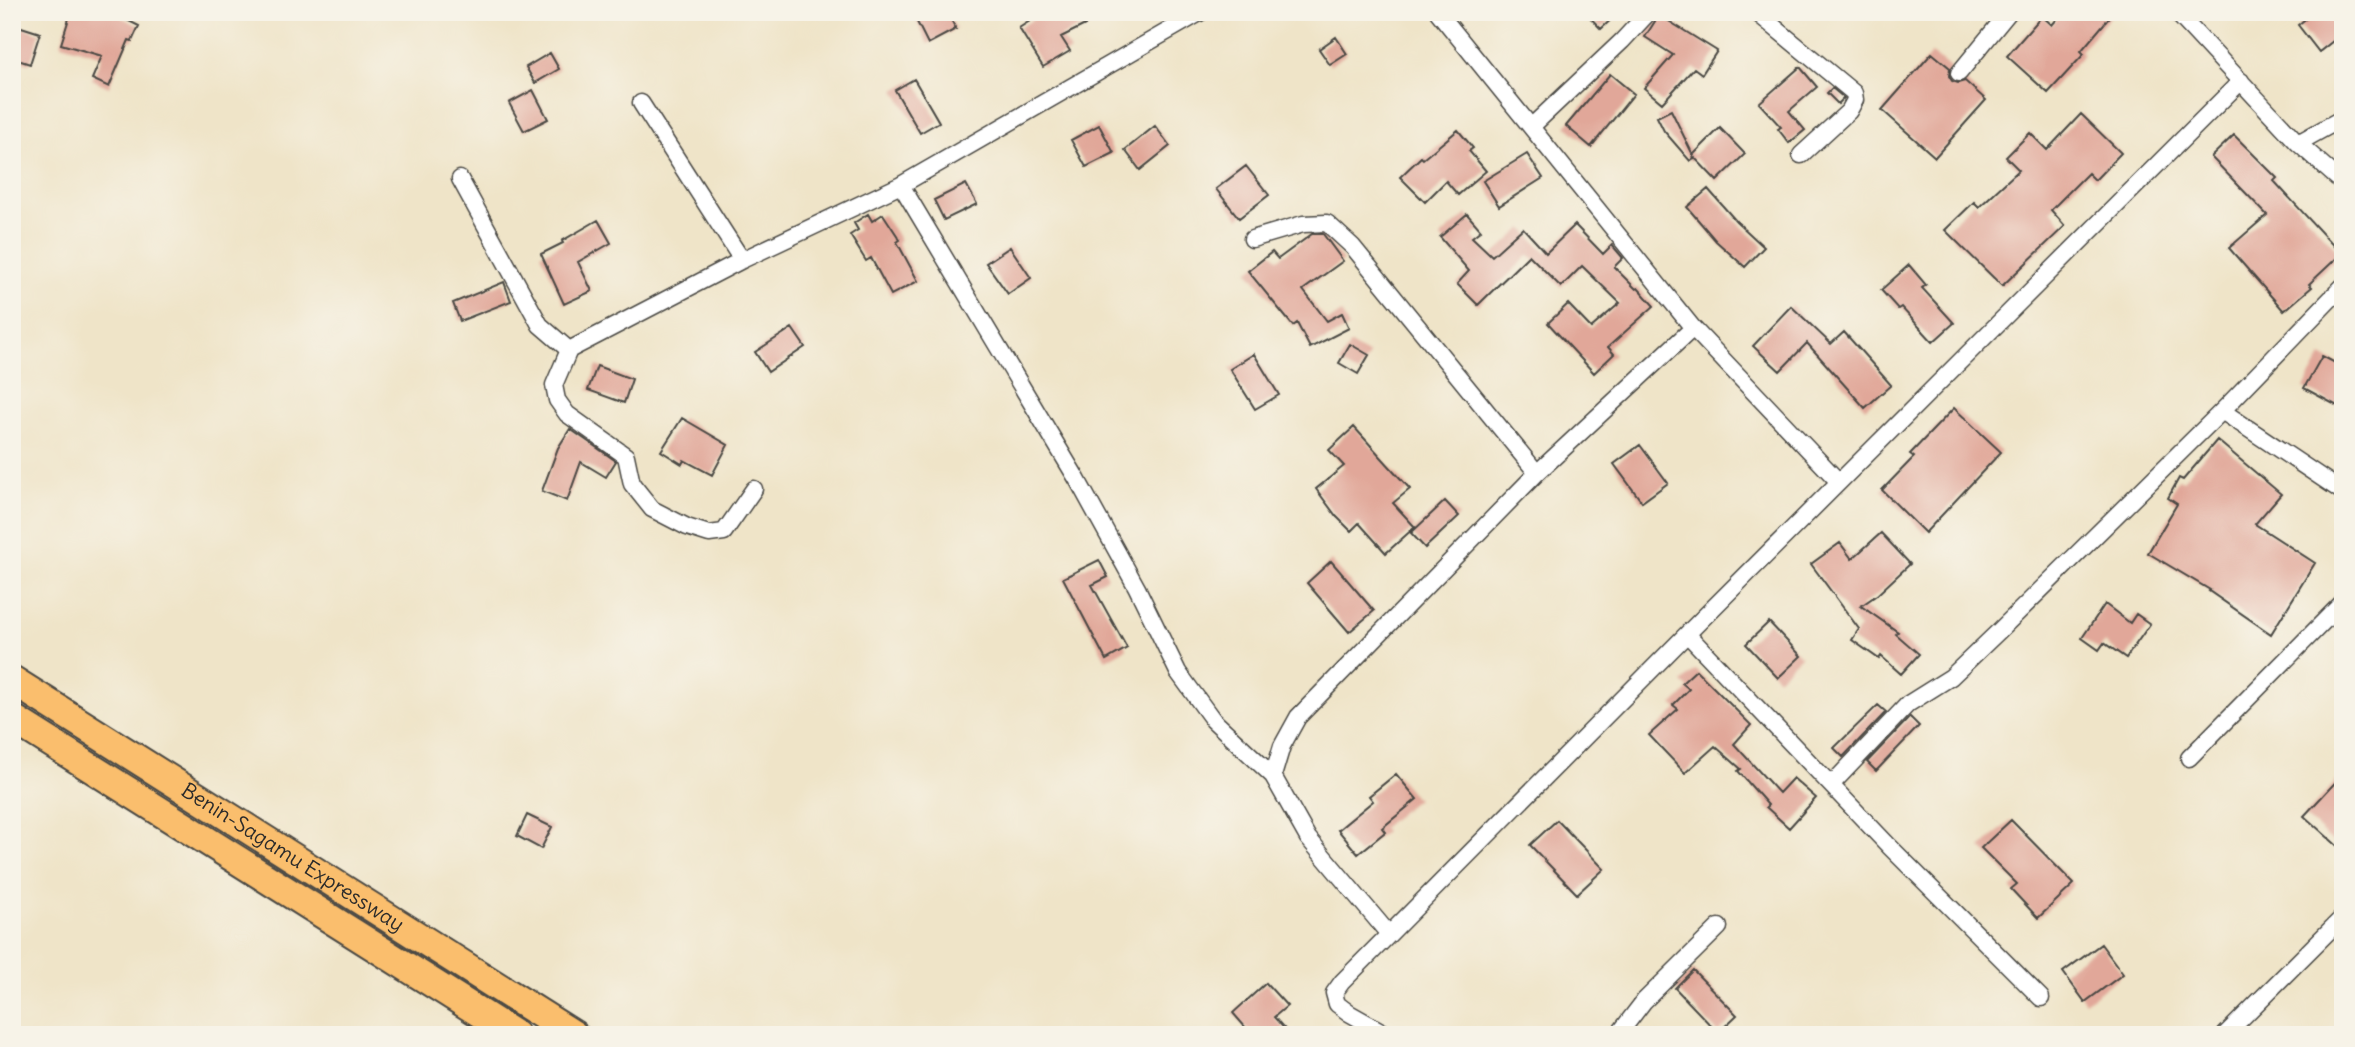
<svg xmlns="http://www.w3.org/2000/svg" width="2355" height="1047" font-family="Delius,sans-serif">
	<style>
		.building { fill: #e1a799 }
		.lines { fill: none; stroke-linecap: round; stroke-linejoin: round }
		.street-casing { stroke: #484743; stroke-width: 19 }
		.highway-casing { stroke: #484743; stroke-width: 32 }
		.street { stroke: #fff; stroke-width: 16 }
		.highway { stroke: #fabe6d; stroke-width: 28 }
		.labels { text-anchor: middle; stroke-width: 5; stroke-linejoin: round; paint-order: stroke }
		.street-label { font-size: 21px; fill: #2b2b2b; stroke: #f7f3e8 }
	</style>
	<rect width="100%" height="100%" fill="#f7f3e8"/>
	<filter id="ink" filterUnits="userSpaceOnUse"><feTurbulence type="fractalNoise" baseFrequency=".0143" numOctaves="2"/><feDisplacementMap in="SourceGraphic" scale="14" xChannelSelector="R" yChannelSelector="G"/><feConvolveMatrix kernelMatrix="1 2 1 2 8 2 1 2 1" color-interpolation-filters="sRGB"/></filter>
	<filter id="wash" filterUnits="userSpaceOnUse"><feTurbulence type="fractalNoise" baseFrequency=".00686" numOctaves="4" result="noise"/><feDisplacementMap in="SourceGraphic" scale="28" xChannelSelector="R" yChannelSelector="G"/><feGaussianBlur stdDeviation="1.57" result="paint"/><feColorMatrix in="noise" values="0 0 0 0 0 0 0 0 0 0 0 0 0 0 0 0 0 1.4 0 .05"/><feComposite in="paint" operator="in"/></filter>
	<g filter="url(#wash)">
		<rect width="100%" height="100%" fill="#efe4c8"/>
		<g id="blocks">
			<path class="building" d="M 71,12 L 111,12 L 139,26 L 132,41 L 129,40 L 109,87 L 92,79 L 102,56 L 61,44 Z
				M 912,12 L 947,12 L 956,29 L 928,44 Z
				M 1044,12 L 1111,12 L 1061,37 L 1070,51 L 1043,67 L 1019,28 Z
				M 1585,12 L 1619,12 L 1601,29 Z
				M 2063,12 L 2114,12 L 2081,51 L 2084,54 L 2048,93 L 2007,56 L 2042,16 L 2052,25 Z
				M 2314,12 L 2337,12 L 2343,20 L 2343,33 L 2319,52 L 2298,25 Z
				M 1659,15 L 1717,51 L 1702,74 L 1694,68 L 1662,103 L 1644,88 L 1673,55 L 1645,37 Z
				M 12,24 L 40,33 L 30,64 L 12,58 Z
				M 1336,37 L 1347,54 L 1330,65 L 1319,49 Z
				M 550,53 L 559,69 L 535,83 L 526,67 Z
				M 1932,53 L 1950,68 L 1949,76 L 1952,81 L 1958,83 L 1965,81 L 1986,100 L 1935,157 L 1882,110 Z
				M 1800,67 L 1817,87 L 1789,111 L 1805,130 L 1789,143 L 1778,129 L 1781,127 L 1759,103 Z
				M 1610,74 L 1634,94 L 1591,147 L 1566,126 Z
				M 914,79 L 939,122 L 920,133 L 895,90 Z
				M 1832,88 L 1844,98 L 1838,104 L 1827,93 Z
				M 533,90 L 548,119 L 524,131 L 509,103 Z
				M 1671,110 L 1693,155 L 1720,128 L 1745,154 L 1717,181 L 1693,156 L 1694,158 L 1690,161 L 1664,131 L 1657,117 Z
				M 2081,114 L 2121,153 L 2095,180 L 2088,173 L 2051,210 L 2065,226 L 2002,286 L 1945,230 L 1974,202 L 1979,207 L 2019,170 L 2006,157 L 2030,133 L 2047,150 Z
				M 1099,125 L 1114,153 L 1086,167 L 1071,140 Z
				M 1155,126 L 1170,146 L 1140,170 L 1125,150 Z
				M 1458,130 L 1473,148 L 1469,151 L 1486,171 L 1458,195 L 1446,181 L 1425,202 L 1400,177 L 1421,157 L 1423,159 Z
				M 2234,135 L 2277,178 L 2274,181 L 2341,254 L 2309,284 L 2312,287 L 2284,311 L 2229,248 L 2267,215 L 2211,157 Z
				M 1527,154 L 1543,178 L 1499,206 L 1483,181 Z
				M 1246,166 L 1269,195 L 1239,218 L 1216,189 Z
				M 966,184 L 977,204 L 944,220 L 934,200 Z
				M 1708,189 L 1736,221 L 1764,247 L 1745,267 L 1716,241 L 1687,207 Z
				M 868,214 L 872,221 L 883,214 L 900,240 L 897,242 L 918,281 L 891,295 L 871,258 L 866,261 L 850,235 L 858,230 L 854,223 Z
				M 1467,214 L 1481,230 L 1472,237 L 1492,256 L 1523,228 L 1546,253 L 1575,225 L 1603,254 L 1612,245 L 1623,258 L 1614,267 L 1636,289 L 1638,288 L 1654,306 L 1608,347 L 1614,354 L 1594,373 L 1548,323 L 1568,304 L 1591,328 L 1620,303 L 1582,266 L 1561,287 L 1529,255 L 1478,305 L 1457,284 L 1469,271 L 1440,237 Z
				M 598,220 L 611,243 L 578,262 L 592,291 L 564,304 L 541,254 L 563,243 L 562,241 Z
				M 1312,234 L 1323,234 L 1343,261 L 1303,290 L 1327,321 L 1342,313 L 1349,328 L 1310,348 L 1297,323 L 1293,326 L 1248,271 L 1272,252 L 1278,259 Z
				M 1010,247 L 1031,278 L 1008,294 L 986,263 Z
				M 1909,265 L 1926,285 L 1922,288 L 1954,323 L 1933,342 L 1901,307 L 1898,309 L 1881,290 Z
				M 504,282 L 511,301 L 460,321 L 453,303 Z
				M 1791,306 L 1831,344 L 1844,332 L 1891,385 L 1865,408 L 1807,343 L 1780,371 L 1753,346 Z
				M 792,328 L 805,347 L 768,372 L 755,352 Z
				M 1350,344 L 1369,355 L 1358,374 L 1339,363 Z
				M 1254,354 L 1279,395 L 1255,409 L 1230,369 Z
				M 2322,356 L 2343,367 L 2343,409 L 2304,388 Z
				M 597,366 L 632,379 L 624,403 L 588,390 Z
				M 1954,408 L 2001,452 L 1925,533 L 1882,490 L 1914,457 L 1910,454 Z
				M 682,418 L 728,445 L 712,475 L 684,460 L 682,464 L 661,451 Z
				M 1354,427 L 1410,489 L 1393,503 L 1415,527 L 1386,553 L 1359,523 L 1351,531 L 1336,516 L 1316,489 L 1344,466 L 1329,450 Z
				M 570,429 L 616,461 L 606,477 L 581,462 L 567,501 L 542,491 L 558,448 Z
				M 2217,440 L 2281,494 L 2255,524 L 2315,563 L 2271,634 L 2209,591 L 2210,590 L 2148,553 L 2177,504 L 2168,498 L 2179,478 L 2183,480 Z
				M 1640,445 L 1668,483 L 1642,502 L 1614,464 Z
				M 1445,501 L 1459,516 L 1425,548 L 1411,533 Z
				M 1881,533 L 1910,564 L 1878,594 L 1861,606 L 1898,632 L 1896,634 L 1919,654 L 1901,674 L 1881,656 L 1879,659 L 1852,640 L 1859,629 L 1811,564 L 1840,543 L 1852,559 Z
				M 1099,560 L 1108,577 L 1092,585 L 1127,648 L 1106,660 L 1063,578 Z
				M 1331,561 L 1374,611 L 1349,632 L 1307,583 Z
				M 2105,604 L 2130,623 L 2136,614 L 2150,624 L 2126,658 L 2104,643 L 2099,650 L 2082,638 Z
				M 1769,622 L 1801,656 L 1778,678 L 1746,644 Z
				M 1696,670 L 1751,725 L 1734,744 L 1779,793 L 1793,778 L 1816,798 L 1789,828 L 1766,807 L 1768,805 L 1738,771 L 1741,769 L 1715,746 L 1685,773 L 1649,735 L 1678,709 L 1673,705 L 1689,689 L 1682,683 Z
				M 1878,705 L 1886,712 L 1843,757 L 1834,748 Z
				M 1910,717 L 1919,726 L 1876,771 L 1867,762 Z
				M 1396,774 L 1417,799 L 1382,828 L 1385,832 L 1358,854 L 1338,830 L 1373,801 L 1369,796 Z
				M 2343,774 L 2343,851 L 2304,816 Z
				M 527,815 L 552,827 L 541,849 L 517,836 Z
				M 1557,820 L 1604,869 L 1577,894 L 1530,845 Z
				M 2011,820 L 2074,884 L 2038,918 L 2011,889 L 2017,884 L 1981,848 Z
				M 2101,944 L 2123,974 L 2085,1002 L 2063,972 Z
				M 1693,970 L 1737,1015 L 1718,1033 L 1675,988 Z
				M 1266,983 L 1287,1006 L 1274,1017 L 1290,1035 L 1252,1035 L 1233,1013 Z"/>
		</g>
	</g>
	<g filter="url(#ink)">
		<use href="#blocks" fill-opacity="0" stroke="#484743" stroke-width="2"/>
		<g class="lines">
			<defs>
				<path id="street" d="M 1438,12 L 1531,127 L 1622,41 L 1649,12
					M 1756,12 L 1854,93 L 1855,100 L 1849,111 L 1801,155
					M 2176,12 L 2298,143 L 2343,183
					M 1959,73 L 2009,12
					M 641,103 L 742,260
					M 1531,127 L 1693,328 L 1839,482
					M 2298,143 L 2343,118
					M 460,179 L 540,325 L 569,350
					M 901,185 L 1077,479 L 1137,588 L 1178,672 L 1213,720 L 1273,776 L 1308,838 L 1388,933
					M 1252,239 L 1303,224 L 1327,223 L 1353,247 L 1537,473
					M 2222,411 L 2343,492
					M 754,489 L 724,532 L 709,534 L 687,527 L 652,509 L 632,484 L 626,456 L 567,414 L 557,400 L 554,385 L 569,350 L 742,260 L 901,185 L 1201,12
					M 1687,634 L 1889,846 L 2041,998
					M 2189,758 L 2343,602
					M 1273,776 L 1282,746 L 1298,717 L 1537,473 L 1693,328
					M 1831,785 L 1908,704 L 1951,677 L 1999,631 L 2222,411 L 2343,286
					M 1388,1035 L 1349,1013 L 1337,1004 L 1334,993 L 1342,982 L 1687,634 L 2241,81
					M 1618,1035 L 1644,1001 L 1719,927
					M 2225,1035 L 2343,917"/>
				<g id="highway">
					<path id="s1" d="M 12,680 L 574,1035"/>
					<path d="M 12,718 L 515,1035"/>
				</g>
			</defs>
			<use href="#street" class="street-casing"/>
			<use href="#highway" class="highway-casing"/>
			<use href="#street" class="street"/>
			<use href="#highway" class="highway"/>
		</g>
	</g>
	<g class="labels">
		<g class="street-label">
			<text dy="7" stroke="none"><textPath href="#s1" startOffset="332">Benin-Sagamu Expressway</textPath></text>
		</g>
	</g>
	<rect width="2355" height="1047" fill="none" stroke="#f7f3e8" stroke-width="42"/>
</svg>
